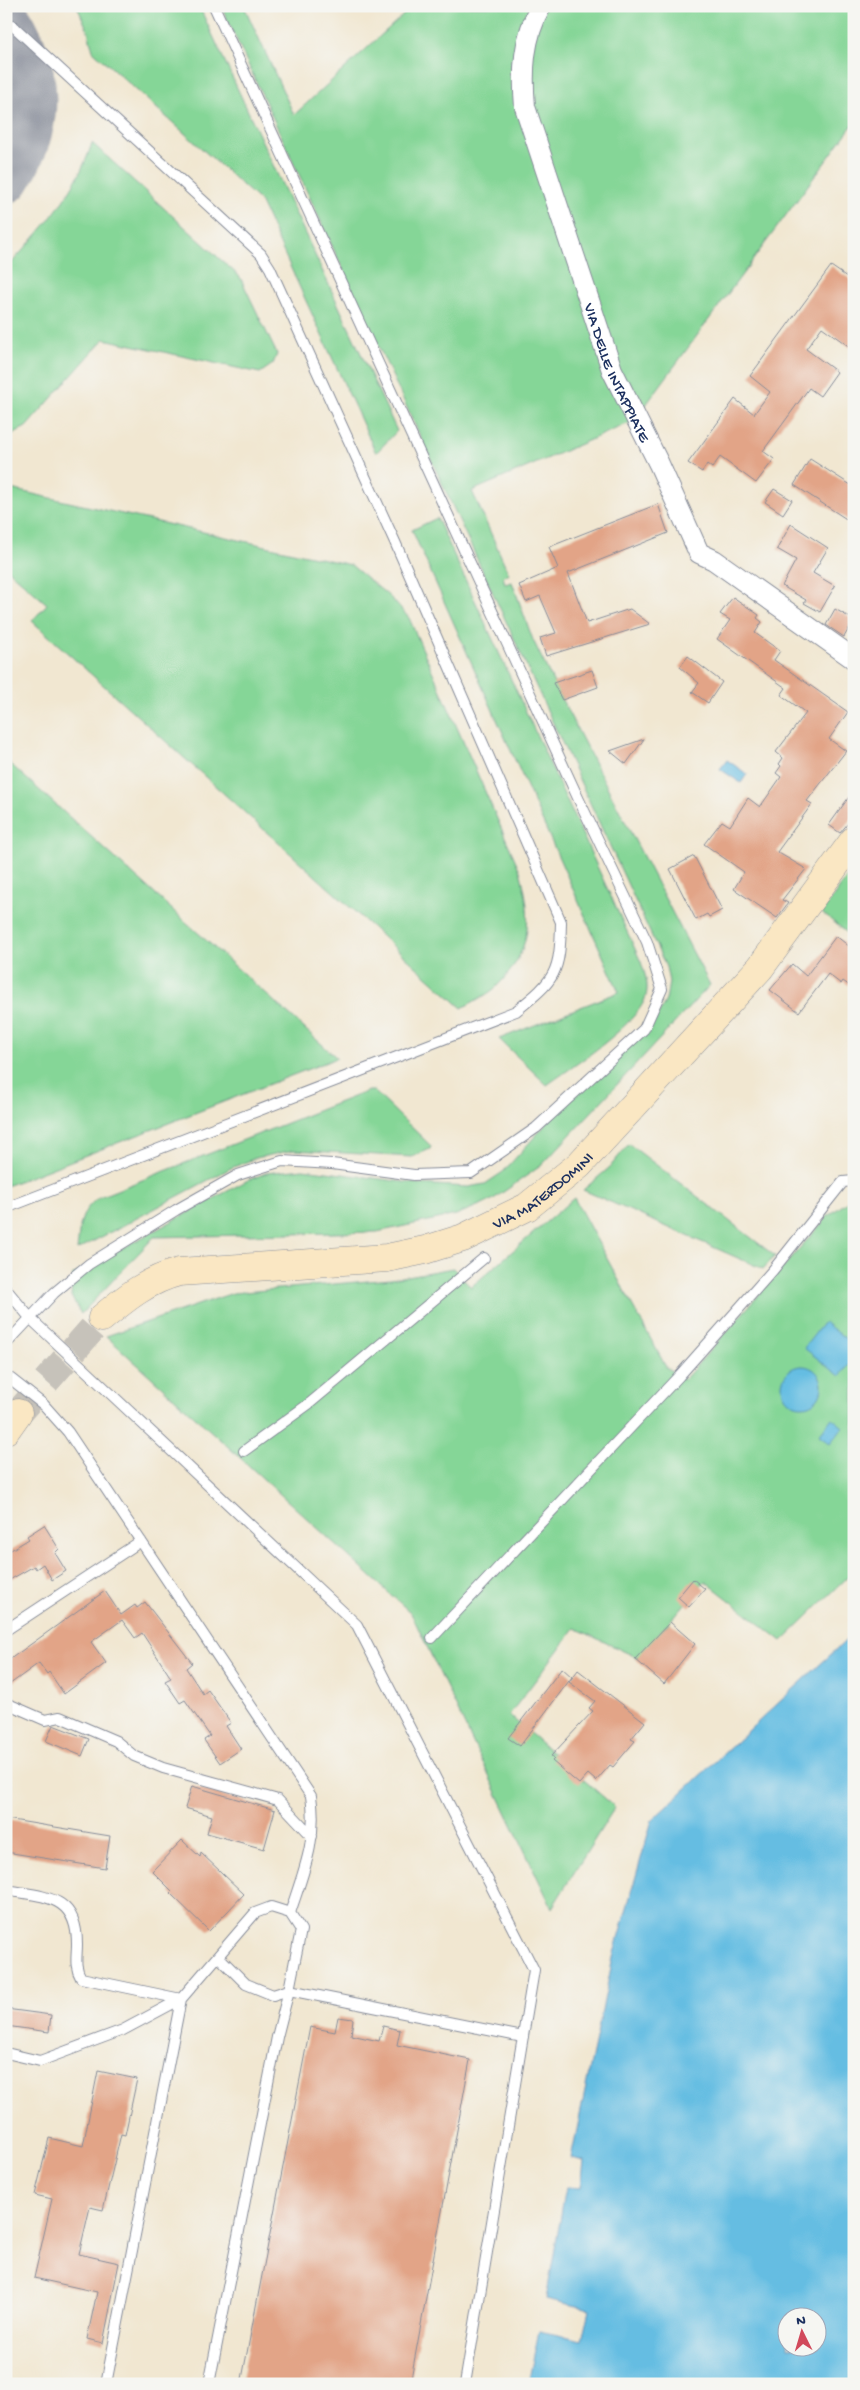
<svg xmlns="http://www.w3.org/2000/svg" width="860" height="2390" font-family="'Gochi Hand',sans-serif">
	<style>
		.green { fill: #85d697; stroke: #50827a }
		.water { fill: #65bde2; stroke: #4076a0; fill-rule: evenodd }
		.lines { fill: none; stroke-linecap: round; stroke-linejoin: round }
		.taxiway { stroke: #868b98; stroke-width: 49 }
		.building { fill: #e2a487 }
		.secondary-tunnel { stroke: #c6c2ba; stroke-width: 28; stroke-dasharray: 28 14; stroke-linecap: butt }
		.lane-casing { stroke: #868b98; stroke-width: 12 }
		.street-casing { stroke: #868b98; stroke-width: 22 }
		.secondary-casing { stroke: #868b98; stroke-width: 29 }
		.lane { stroke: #fff; stroke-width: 10 }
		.street { stroke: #fff; stroke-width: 20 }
		.secondary { stroke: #fae7c3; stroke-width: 28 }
		.labels { text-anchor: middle; stroke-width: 5; stroke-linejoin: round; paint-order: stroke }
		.street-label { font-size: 16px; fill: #1b2f5e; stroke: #f6f6f2 }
	</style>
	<rect width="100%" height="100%" fill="#f6f6f2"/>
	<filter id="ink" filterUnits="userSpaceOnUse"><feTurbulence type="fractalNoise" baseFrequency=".02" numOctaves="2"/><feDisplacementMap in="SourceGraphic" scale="10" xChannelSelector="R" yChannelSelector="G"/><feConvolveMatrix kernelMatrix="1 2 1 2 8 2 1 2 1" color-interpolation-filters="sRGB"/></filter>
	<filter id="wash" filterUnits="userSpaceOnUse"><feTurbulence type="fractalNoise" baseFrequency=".0096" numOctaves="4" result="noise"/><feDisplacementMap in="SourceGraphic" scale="20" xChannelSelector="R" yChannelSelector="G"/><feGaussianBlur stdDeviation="1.12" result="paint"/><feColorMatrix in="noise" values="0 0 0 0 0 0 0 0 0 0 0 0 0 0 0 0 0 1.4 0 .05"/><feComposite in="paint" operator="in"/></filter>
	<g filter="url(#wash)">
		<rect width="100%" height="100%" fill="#f1e7d1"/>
		<path class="green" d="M 77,6 L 199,6 L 397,431 L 376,453 L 260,201 L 93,51 L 88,31 Z
			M 221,6 L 244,6 L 294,115 L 413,6 L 854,6 L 854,123 L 634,421 L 472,491 L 509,574 L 503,576 L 505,584 L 512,582 L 533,640 L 562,700 L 710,985 L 542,1165 L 492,1200 L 456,1215 L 377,1232 L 154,1237 L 81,1314 L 71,1296 L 73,1275 L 246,1181 L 266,1173 L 303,1169 L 420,1184 L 468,1187 L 485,1184 L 503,1172 L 565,1103 L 655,1021 L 666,1000 L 669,982 L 666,967 Z
			M 92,143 L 240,277 L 277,354 L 273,364 L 260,373 L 104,339 L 26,427 L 6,437 L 6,269 C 41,230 76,194 92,143 Z
			M 6,488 L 351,565 L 390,597 L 409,618 L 520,871 C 533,918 532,953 495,988 C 486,996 472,1002 462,1008 L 32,621 L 47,604 L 6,568 Z
			M 437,518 L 641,962 C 645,975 650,986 645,999 C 634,1027 572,1067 547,1085 L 499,1039 L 619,992 L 412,530 Z
			M 6,760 L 337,1058 L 6,1186 Z
			M 854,867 L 854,938 L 822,913 Z
			M 368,1091 L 374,1091 L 431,1146 L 430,1149 L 412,1157 L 294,1150 L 256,1158 L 231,1168 L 77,1250 C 80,1226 79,1212 99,1197 Z
			M 629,1144 L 775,1256 L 763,1269 L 583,1190 L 609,1168 Z
			M 854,1197 L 854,1571 L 782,1641 L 705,1581 L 638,1658 L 575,1628 L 509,1715 L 615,1807 L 552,1908 L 411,1613 L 106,1336 L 233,1293 L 391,1279 L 453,1268 L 471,1287 L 574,1198 L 666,1367 L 684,1380 L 828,1216 Z"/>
		<path class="water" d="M 727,760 L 747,774 L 741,783 L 720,769 Z
			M 824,1322 L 854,1345 L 854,1359 L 840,1376 L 804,1348 Z
			M782 1386a20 20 0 1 1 40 0a20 20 0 1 1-40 0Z
			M 832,1418 L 843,1427 L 830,1443 L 819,1435 Z
			M 854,1633 L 854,2384 L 528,2384 L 539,2331 L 582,2340 L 589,2309 L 546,2299 L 566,2187 L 581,2188 L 584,2161 L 571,2158 L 614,1953 L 652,1820 ZM 788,2318 L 818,2318 L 818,2348 L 788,2348 Z"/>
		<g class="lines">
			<path class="taxiway" d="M 6,19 C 13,27 16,36 21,46 C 40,94 34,136 6,179"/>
		</g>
		<g id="blocks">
			<path class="building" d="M 831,266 L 854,282 L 854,350 L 822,327 L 806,349 L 837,372 L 820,396 L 809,388 L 763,451 L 774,459 L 756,483 L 720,457 L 712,468 L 707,464 L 702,472 L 688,463 L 735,399 L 754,414 L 770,392 L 750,376 Z
				M 810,459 L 854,487 L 854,524 L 794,485 Z
				M 774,489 L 792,500 L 783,514 L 765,502 Z
				M 658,504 L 668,533 L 568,573 L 587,623 L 630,609 L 650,624 L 546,656 L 540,638 L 556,633 L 540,596 L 526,602 L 519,585 L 558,568 L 549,547 Z
				M 791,524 L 828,548 L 813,573 L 835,586 L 820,612 L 804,603 L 806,600 L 782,586 L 796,560 L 777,549 Z
				M 733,597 L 759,615 L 757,618 L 762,622 L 755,633 L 780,651 L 774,660 L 848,712 L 829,739 L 846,751 L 807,801 L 812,804 L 777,852 L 806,869 L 782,900 L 788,903 L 777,918 L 734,889 L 744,872 L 704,844 L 722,821 L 730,826 L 748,798 L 760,807 L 781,777 L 776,773 L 781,766 L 779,764 L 783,758 L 776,752 L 806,713 L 781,695 L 786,688 L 717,639 L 730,620 L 720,614 Z
				M 835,609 L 854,620 L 844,637 L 826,625 Z
				M 688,656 L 722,682 L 708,703 L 692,692 L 699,683 L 680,667 Z
				M 592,670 L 598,687 L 562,700 L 553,683 Z
				M 644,739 L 626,764 L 610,751 Z
				M 854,790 L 854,816 L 840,833 L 829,825 Z
				M 694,856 L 722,910 L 709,917 L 707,914 L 696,920 L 670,869 Z
				M 836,936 L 854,950 L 854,989 L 843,981 L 841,984 L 828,974 L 799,1012 L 770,990 L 792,964 L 806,976 Z
				M 44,1525 L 59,1549 L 55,1553 L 66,1571 L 52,1580 L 43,1564 L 36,1569 L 34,1566 L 6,1582 L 6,1553 L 29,1539 L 27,1536 Z
				M 693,1579 L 705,1589 L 689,1607 L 678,1597 Z
				M 105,1591 L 121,1615 L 135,1605 L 137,1608 L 145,1602 L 192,1663 L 186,1668 L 203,1694 L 208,1690 L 231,1723 L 226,1726 L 241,1749 L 220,1763 L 204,1740 L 210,1736 L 185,1700 L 180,1703 L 165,1681 L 171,1678 L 142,1633 L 135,1638 L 122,1620 L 91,1642 L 106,1663 L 64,1694 L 49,1672 L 47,1674 L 39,1663 L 6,1687 L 6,1662 Z
				M 670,1622 L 695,1644 L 664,1684 L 635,1659 Z
				M 562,1668 L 572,1677 L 520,1746 L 508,1738 Z
				M 578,1670 L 645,1722 L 631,1739 L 635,1741 L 613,1767 L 610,1765 L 596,1781 L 588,1774 L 579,1784 L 552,1761 L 555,1758 L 551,1756 L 593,1711 L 589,1708 L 595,1701 L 569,1682 Z
				M 53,1725 L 89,1739 L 82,1756 L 46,1741 Z
				M 192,1786 L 275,1810 L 264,1849 L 207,1833 L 212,1816 L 185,1808 Z
				M 6,1819 L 110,1836 L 105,1868 L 6,1852 Z
				M 182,1840 L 200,1857 L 201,1853 L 244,1894 L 209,1931 L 170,1893 L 172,1891 L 152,1871 Z
				M 6,2009 L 51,2015 L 49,2032 L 6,2026 Z
				M 338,2017 L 353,2019 L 351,2035 L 379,2041 L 383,2026 L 400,2030 L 397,2045 L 470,2060 L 410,2384 L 241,2384 L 310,2027 L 335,2032 Z
				M 98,2071 L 137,2079 L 125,2135 L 121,2134 L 103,2210 L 90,2207 L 79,2254 L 119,2263 L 103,2343 L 87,2339 L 97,2292 L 34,2278 L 52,2199 L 35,2195 L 49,2138 L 83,2146 Z"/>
		</g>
	</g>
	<g filter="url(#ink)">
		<use href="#blocks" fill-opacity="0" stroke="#868b98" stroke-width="1"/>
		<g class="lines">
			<path class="secondary-tunnel" d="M 18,1413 L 102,1318"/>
			<defs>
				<path id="lane" d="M 6,1208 L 516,1011 C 556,979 560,973 561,922 L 395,542 L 270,268 L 261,254 L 12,25
					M 6,1289 L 31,1319 L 357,1625 L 534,1970 L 465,2384
					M 6,1344 L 54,1293 L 89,1264 L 176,1210 L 238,1175 L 282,1161 L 332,1164 L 414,1175 L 471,1173 L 536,1128 L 644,1029 L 662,989 L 647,942 L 579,800 L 214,6
					M 6,1378 L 11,1379 L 44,1405 L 68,1432 L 311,1796 C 318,1839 303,1873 290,1913
					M 244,1451 L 310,1403 L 484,1258
					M 6,1630 L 141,1541
					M 432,1638 L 679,1376 L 773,1270 L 843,1182 L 854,1181
					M 6,1703 L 45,1720 L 60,1717 L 116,1741 L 134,1756 L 163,1768 L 278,1800 L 312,1836
					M 6,1890 C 45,1897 77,1895 77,1944 C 77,1957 74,1966 81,1978 L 181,1999
					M 271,1907 L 290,1913 L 301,1930 L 289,1990 L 273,1995 L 246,1984 L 218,1956 L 255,1913 Z
					M 6,2053 L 40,2061 L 123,2030 L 181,1999
					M 106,2384 L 181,1999 L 218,1956
					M 209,2384 L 277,2037 L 289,1990 L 523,2037"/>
				<g id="street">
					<path id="s1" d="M 541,6 C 523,38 522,71 525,107 L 612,370 L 659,464 L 699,553 L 714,560 L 854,659"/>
				</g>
				<g id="secondary">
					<path id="s2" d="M 102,1318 C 127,1297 148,1280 179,1272 L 387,1258 L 425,1250 L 463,1238 L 527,1207 L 579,1165 L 760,968 L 854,840"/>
					<path d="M 6,1430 L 18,1413"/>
				</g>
			</defs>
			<use href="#lane" class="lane-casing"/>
			<use href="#street" class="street-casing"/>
			<use href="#secondary" class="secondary-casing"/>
			<use href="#lane" class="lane"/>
			<use href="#street" class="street"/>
			<use href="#secondary" class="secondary"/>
		</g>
	</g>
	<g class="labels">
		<g class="street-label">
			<text dy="6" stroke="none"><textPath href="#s1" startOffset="385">VIA DELLE INTAPPIATE</textPath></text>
			<text dy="6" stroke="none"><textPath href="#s2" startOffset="471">VIA MATERDOMINI</textPath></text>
		</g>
	</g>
	<rect width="860" height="2390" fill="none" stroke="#f6f6f2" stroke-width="25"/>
	<g transform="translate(802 2332) rotate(355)"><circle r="24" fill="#f6f6f2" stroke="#9ea6b7"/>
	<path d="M0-4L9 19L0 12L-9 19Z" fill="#d1495b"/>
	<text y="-8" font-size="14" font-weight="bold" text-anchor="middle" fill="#1b2f5e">N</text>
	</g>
</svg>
